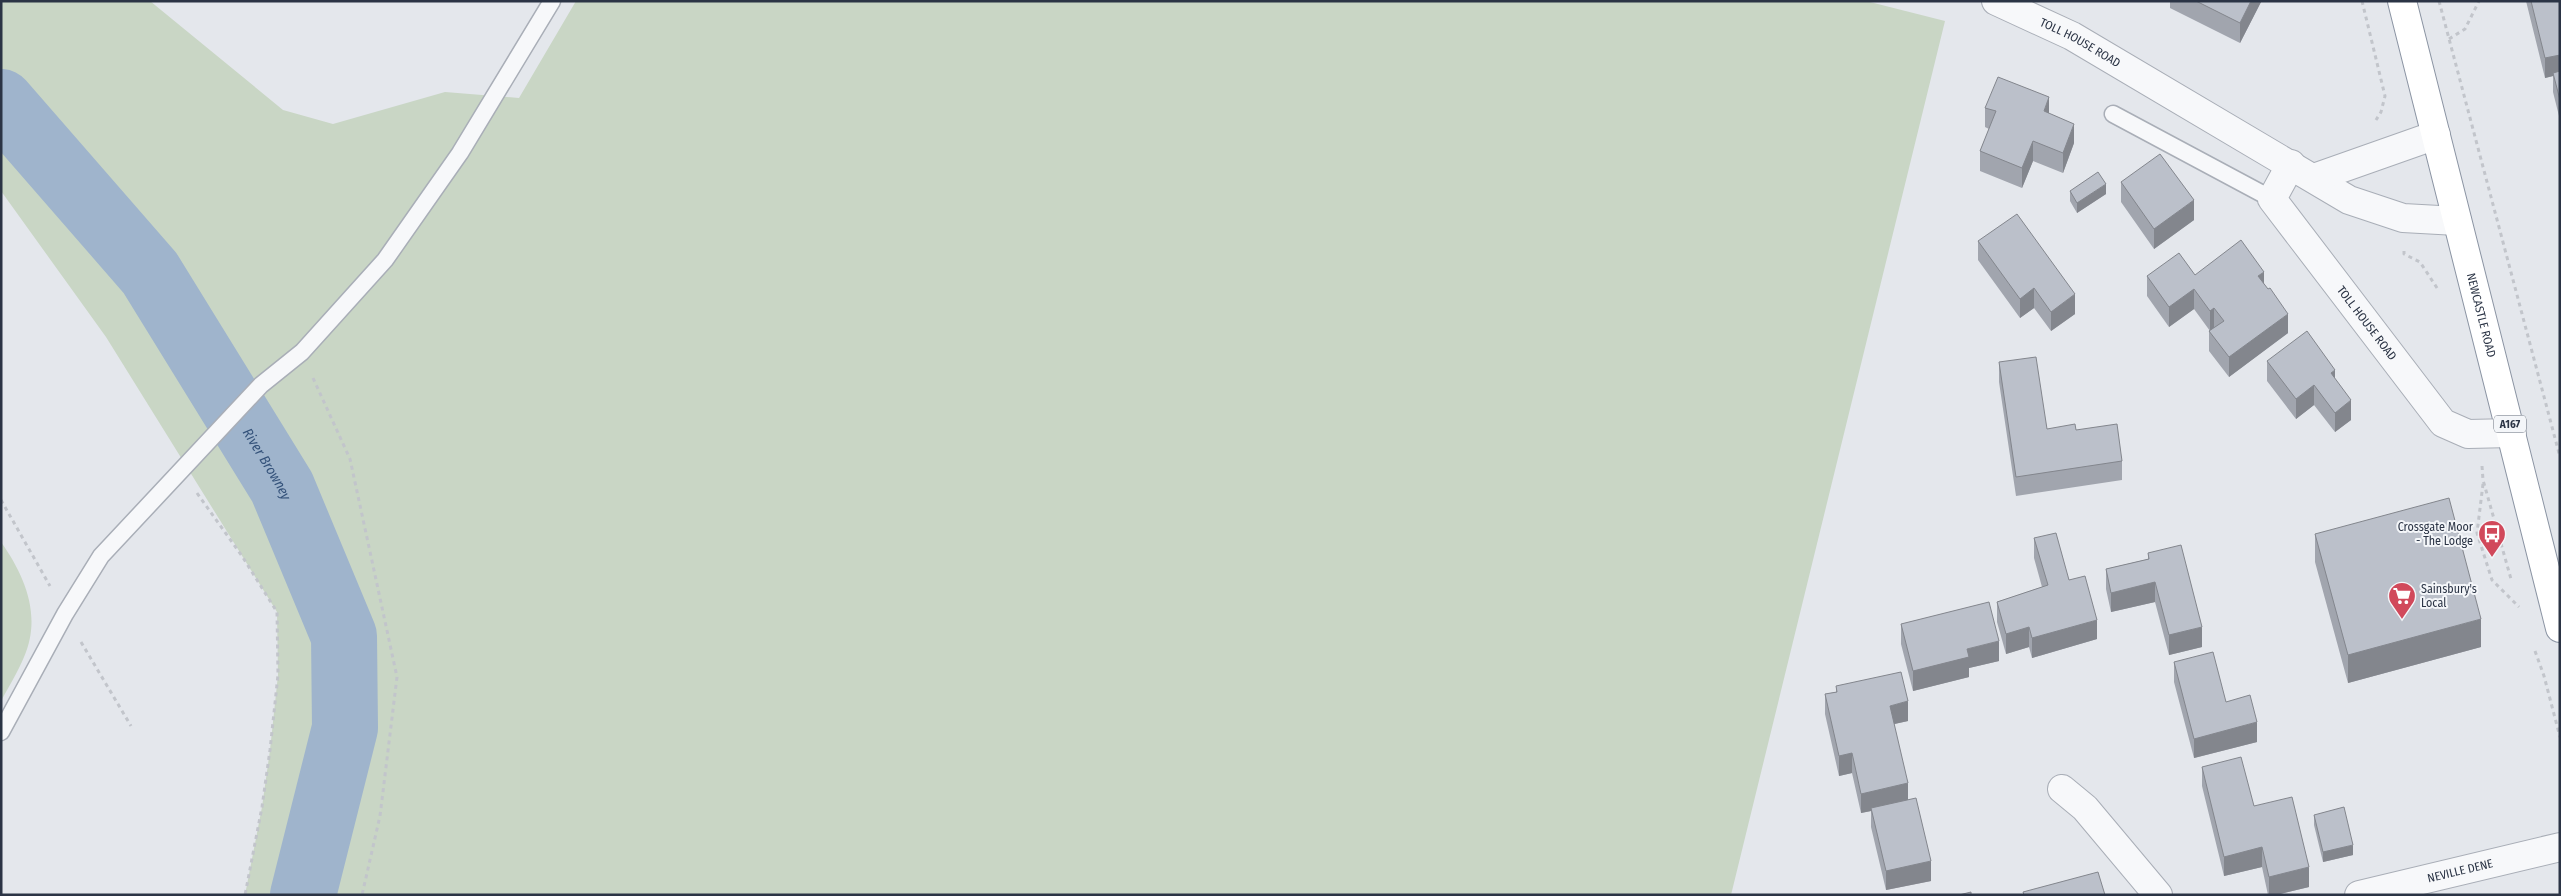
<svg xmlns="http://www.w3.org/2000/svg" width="2561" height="896" font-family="'Fira Sans Condensed',sans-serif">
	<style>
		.green { fill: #c9d6c5 }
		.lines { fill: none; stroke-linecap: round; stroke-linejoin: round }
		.river { stroke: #9fb4cc; stroke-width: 66 }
		.service-casing { stroke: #a9aeb7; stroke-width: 19 }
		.minor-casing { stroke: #a9aeb7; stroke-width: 30 }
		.tertiary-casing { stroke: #a9aeb7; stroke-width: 30 }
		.trunk-casing { stroke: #8b94a3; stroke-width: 30 }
		.path { stroke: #c2c5cb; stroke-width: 3; stroke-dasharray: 4 4; stroke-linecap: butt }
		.service { stroke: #f7f8fa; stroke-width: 16 }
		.minor { stroke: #f7f8fa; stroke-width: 28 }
		.tertiary { stroke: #f7f8fa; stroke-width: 28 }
		.trunk { stroke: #fff; stroke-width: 28 }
		.wall { fill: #a1a5ae }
		.shaded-wall { fill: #83868d }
		.building { fill: #bbc0ca; stroke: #83868d }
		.labels { text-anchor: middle; stroke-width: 4; stroke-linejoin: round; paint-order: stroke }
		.shield { fill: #f4f6f9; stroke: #676e7b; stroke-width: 1 }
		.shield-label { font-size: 11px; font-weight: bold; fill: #2b3445 }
		.street-label { font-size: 12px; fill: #2b3445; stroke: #f4f6f9 }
		.poi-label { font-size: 12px; fill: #2b3445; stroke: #f4f6f9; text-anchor: end }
		.water-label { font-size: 14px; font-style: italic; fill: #34527a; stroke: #f4f6f9 }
	</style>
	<rect width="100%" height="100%" fill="#e4e7ec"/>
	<path class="green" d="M 1,1 L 150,1 L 283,110 L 333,124 L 445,92 L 519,98 L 576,1 L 1866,1 L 1945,21 L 1731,895 L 245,895 L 262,807 L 270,750 L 278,675 L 277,612 L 106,337 L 1,191 Z
		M 1,542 C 25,576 42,616 24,657 C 18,672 9,686 1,701 Z"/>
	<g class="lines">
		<path class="river" id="s1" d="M 1,102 L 150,273 L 282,487 L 344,636 L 345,728 L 303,895"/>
		<defs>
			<path id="service" d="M 2113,114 L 2272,199
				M 1,732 L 65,614 L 101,556 L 261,385 L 302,352 L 385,260 L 460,153 L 552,1"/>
			<g id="minor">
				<path id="s2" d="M 2291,164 L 2272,199 L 2443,423 L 2468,434 L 2512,433"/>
				<path d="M 2062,789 L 2085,808 L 2158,895"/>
				<path id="s3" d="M 2359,895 L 2560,847"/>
			</g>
			<g id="tertiary">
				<path id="s4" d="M 1996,1 L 2072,36 L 2349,200 L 2403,218 L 2457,221"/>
				<path d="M 2314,178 L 2436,135"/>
			</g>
			<g id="trunk">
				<path id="s5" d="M 2402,1 L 2560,628"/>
			</g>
		</defs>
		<use href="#service" class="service-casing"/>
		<use href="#minor" class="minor-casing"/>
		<use href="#tertiary" class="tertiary-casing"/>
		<use href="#trunk" class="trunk-casing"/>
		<path class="path" d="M 2362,1 L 2385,96 L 2381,112 L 2376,120
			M 2439,1 L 2560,457
			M 2449,39 L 2465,29 L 2479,1
			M 2404,251 L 2404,254 L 2420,262 L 2439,291
			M 313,378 L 350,459 L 397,677 L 380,816 L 362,895
			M 2482,466 L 2483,480 L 2511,579
			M 2483,484 L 2477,533 L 2492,580 L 2519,607
			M 197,493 L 242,556 L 277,612 L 278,675 L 270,750 L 262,807 L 245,895
			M 1,500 L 50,586
			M 81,642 L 131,726
			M 2535,651 L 2544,676 L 2560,737"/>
		<use href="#service" class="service"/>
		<use href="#minor" class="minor"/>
		<use href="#tertiary" class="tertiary"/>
		<use href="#trunk" class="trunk"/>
	</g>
	<path class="wall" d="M 2170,1 L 2261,1 L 2261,2 L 2240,43 L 2170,8 Z
		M 2526,1 L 2560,1 L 2560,120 L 2553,92 L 2553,76 L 2545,78 Z
		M 1985,108 L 2049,114 L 2074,143 L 2063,173 L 2033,161 L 2022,188 L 1980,171 L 1980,151 L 1989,129 L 1985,127 Z
		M 2121,182 L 2194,220 L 2154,249 L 2121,202 Z
		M 2070,191 L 2106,194 L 2077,213 L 2070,201 Z
		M 1978,241 L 2075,314 L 2051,331 L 2034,308 L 2020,318 L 1978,260 Z
		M 2195,275 L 2264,285 L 2268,289 L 2288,333 L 2229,377 L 2209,351 L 2209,331 L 2210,331 L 2194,309 L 2169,327 L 2147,296 L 2147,276 Z
		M 2267,361 L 2335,379 L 2351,420 L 2335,432 L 2314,405 L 2296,419 L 2267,381 Z
		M 1999,362 L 2047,429 L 2076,430 L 2122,461 L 2122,480 L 2016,496 L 1999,382 Z
		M 2315,534 L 2481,647 L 2348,683 L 2315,562 Z
		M 2034,538 L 2069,580 L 2097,639 L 2032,658 L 2029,647 L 2006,654 L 1997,622 L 1997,602 L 2042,587 L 2034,558 Z
		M 2148,553 L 2202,647 L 2169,655 L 2155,602 L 2111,612 L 2106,589 L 2106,569 L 2148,559 Z
		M 1901,624 L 1999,661 L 1969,668 L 1969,677 L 1913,691 L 1901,644 Z
		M 2174,662 L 2226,702 L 2257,742 L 2194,758 L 2174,682 Z
		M 1836,686 L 1908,721 L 1894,724 L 1908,800 L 1931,881 L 1886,890 L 1871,827 L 1871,811 L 1861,813 L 1852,773 L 1839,776 L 1825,714 L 1825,694 L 1836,692 Z
		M 2202,767 L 2309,887 L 2276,895 L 2268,895 L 2262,867 L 2224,876 L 2202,786 Z
		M 2314,815 L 2353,855 L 2323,862 L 2314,825 Z"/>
	<path class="shaded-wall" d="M 2251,1 L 2261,1 L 2261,2 L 2240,43 L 2240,23 Z
		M 2560,55 L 2560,74 L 2553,73 L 2553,76 L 2545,78 L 2545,58 Z
		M 2049,97 L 2049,117 L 2044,111 Z
		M 2074,124 L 2074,143 L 2063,173 L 2063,153 Z
		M 2033,141 L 2033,161 L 2022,188 L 2022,168 Z
		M 2106,184 L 2106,194 L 2077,213 L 2077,203 Z
		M 2194,200 L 2194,220 L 2154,249 L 2154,229 Z
		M 2264,272 L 2264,291 L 2258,276 Z
		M 2034,288 L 2034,308 L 2020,318 L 2020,299 Z
		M 2194,289 L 2194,309 L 2169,327 L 2169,307 Z
		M 2075,294 L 2075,314 L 2051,331 L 2051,312 Z
		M 2214,308 L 2214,328 L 2210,331 L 2210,311 Z
		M 2288,314 L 2288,333 L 2229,377 L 2229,357 Z
		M 2335,370 L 2335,389 L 2331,373 Z
		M 2314,385 L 2314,405 L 2296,419 L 2296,399 Z
		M 2351,400 L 2351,420 L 2335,432 L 2335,413 Z
		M 2155,582 L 2155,602 L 2111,612 L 2111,593 Z
		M 2481,619 L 2481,647 L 2348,683 L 2348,655 Z
		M 2097,620 L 2097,639 L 2032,658 L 2032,638 Z
		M 2029,627 L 2029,647 L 2006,654 L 2006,634 Z
		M 2202,627 L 2202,647 L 2169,655 L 2169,635 Z
		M 1999,641 L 1999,661 L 1969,668 L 1969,677 L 1913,691 L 1913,671 L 1967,649 Z
		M 1908,701 L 1908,721 L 1890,725 L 1890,706 Z
		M 2257,722 L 2257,742 L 2194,758 L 2194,739 Z
		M 1852,753 L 1852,773 L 1839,776 L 1839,756 Z
		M 1908,783 L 1908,803 L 1871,808 L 1871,811 L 1861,813 L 1861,794 Z
		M 2353,845 L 2353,855 L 2323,862 L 2323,852 Z
		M 2262,847 L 2262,867 L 2224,876 L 2224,857 Z
		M 1931,861 L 1931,881 L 1886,890 L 1886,871 Z
		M 2309,867 L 2309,887 L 2276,895 L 2269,895 L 2269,877 Z"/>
	<path class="building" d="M 2196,1 L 2251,1 L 2240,23 Z
		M 2531,1 L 2560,1 L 2560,55 L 2545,58 Z
		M 2560,71 L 2560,100 L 2553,73 Z
		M 1998,77 L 2049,97 L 2044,111 L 2074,124 L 2063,153 L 2033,141 L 2022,168 L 1980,151 L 1996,111 L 1985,108 Z
		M 2160,154 L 2194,200 L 2154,229 L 2121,182 Z
		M 2098,172 L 2106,184 L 2077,203 L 2070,191 Z
		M 2017,214 L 2075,294 L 2051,312 L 2034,288 L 2020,299 L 1978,241 Z
		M 2241,240 L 2264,272 L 2258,276 L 2268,289 L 2270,288 L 2288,314 L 2229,357 L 2209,331 L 2224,321 L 2214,308 L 2210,311 L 2194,289 L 2169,307 L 2147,276 L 2179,253 L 2195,275 Z
		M 2307,331 L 2335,370 L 2331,373 L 2351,400 L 2335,413 L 2314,385 L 2296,399 L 2267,361 Z
		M 2036,357 L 2047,429 L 2075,424 L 2076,430 L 2117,424 L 2122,461 L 2016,477 L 1999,362 Z
		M 2449,498 L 2481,619 L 2348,655 L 2315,534 Z
		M 2056,533 L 2069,580 L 2085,576 L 2097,620 L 2032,638 L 2029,627 L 2006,634 L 1997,602 L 2048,585 L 2034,538 Z
		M 2181,545 L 2202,627 L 2169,635 L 2155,582 L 2111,593 L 2106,569 L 2149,559 L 2148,553 Z
		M 1989,602 L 1999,641 L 1967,649 L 1969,657 L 1913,671 L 1901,624 Z
		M 2213,652 L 2226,702 L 2250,695 L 2257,722 L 2194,739 L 2174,662 Z
		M 1901,672 L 1908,701 L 1890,706 L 1908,783 L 1861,794 L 1852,753 L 1839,756 L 1825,694 L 1837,692 L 1836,686 Z
		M 2241,757 L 2254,806 L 2292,797 L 2309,867 L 2269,877 L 2262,847 L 2224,857 L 2202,767 Z
		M 1916,798 L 1931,861 L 1886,871 L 1871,808 Z
		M 2344,807 L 2353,845 L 2323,852 L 2314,815 Z
		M 2098,872 L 2105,895 L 2024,895 L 2023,892 Z
		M 1971,892 L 1971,895 L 1959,895 Z"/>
	<defs>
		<symbol id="bus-pin" viewBox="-11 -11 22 30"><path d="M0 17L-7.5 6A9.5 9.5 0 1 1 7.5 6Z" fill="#d1495b" stroke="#f4f6f9"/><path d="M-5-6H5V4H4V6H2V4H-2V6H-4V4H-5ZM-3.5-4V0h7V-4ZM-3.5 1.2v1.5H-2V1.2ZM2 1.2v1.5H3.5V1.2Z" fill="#fff"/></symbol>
		<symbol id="supermarket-pin" viewBox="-11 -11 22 30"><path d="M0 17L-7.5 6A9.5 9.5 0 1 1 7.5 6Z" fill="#d1495b" stroke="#f4f6f9"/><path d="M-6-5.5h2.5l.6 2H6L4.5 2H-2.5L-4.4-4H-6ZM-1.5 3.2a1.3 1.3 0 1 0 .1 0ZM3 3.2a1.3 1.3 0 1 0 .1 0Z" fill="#fff"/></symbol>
	</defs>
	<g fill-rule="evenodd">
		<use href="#bus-pin" x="2476" y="518" width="32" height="43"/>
		<use href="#supermarket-pin" x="2386" y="580" width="32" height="43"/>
	</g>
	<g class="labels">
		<rect class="shield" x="2494" y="415.5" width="32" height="17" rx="4"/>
		<g class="shield-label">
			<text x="2510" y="428">A167</text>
		</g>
		<g class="street-label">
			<text dy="4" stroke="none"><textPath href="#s4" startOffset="94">TOLL HOUSE ROAD</textPath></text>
			<text dy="4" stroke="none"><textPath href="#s5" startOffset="324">NEWCASTLE ROAD</textPath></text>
			<text dy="4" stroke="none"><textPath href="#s2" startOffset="196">TOLL HOUSE ROAD</textPath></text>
			<text dy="4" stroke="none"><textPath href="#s3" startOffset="104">NEVILLE DENE</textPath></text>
		</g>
		<g class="poi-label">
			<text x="2473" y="531">Crossgate Moor<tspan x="2473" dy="14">- The Lodge</tspan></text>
			<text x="2421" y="593" text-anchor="start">Sainsbury's<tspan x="2421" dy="14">Local</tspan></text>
		</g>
		<g class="water-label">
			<text dy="5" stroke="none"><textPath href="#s1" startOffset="451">River Browney</textPath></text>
		</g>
	</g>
	<rect width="2561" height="896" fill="none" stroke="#2b3445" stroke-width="5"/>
</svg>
